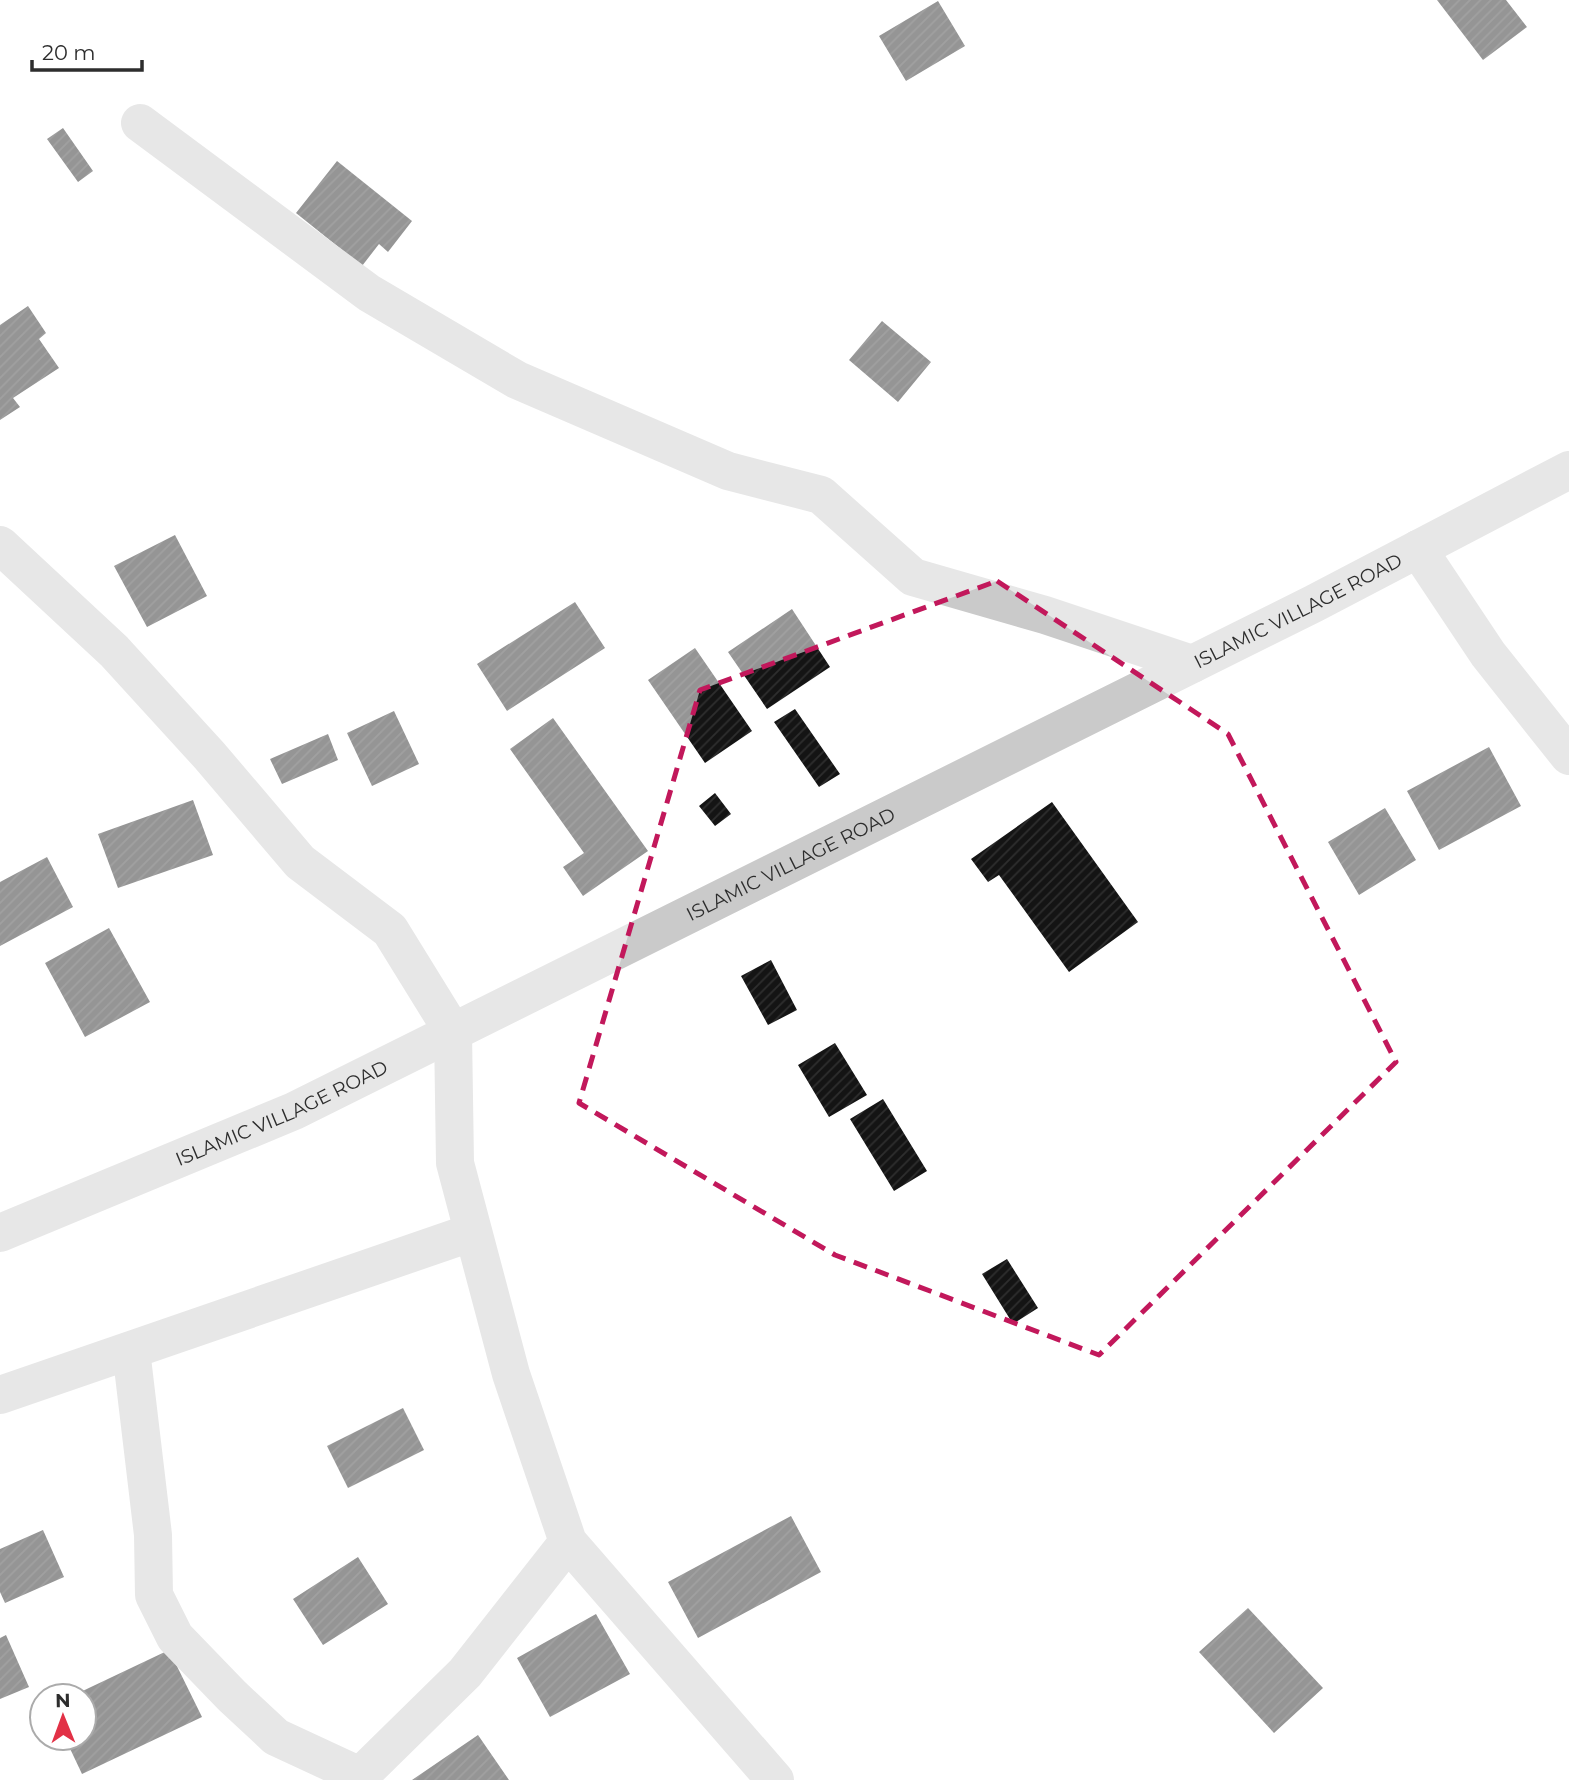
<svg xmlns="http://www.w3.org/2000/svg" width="1569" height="1780" font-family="Montserrat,sans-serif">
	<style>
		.building { fill: url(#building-hatch) }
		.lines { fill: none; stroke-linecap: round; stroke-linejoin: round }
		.minor { stroke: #cacaca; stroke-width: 38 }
		.tertiary { stroke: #cacaca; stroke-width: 38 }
		.marked { fill: none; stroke: #c2185b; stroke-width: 5; stroke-dasharray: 14 9; stroke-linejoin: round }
		.labels { text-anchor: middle; stroke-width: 7; stroke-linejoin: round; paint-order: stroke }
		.street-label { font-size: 19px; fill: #2d2d2d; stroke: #fff }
	</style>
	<defs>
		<pattern id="building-hatch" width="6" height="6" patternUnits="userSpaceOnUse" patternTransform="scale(1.75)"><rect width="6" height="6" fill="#141414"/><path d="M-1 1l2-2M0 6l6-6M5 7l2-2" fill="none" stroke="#2e2e2e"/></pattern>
	</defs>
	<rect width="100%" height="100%" fill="#fff"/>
	<path class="building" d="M 1437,0 L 1506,0 L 1527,27 L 1483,60 Z
		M 938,1 L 965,46 L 906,81 L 879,36 Z
		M 63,128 L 93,171 L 78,182 L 47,139 Z
		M 337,161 L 412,221 L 388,252 L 379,244 L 362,266 L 296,213 Z
		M 28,306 L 46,333 L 39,339 L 59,368 L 13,398 L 20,407 L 0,420 L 0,325 Z
		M 882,321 L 931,362 L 898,402 L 849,360 Z
		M 175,535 L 207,596 L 147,627 L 114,566 Z
		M 575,602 L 605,648 L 507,711 L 477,664 Z
		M 792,609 L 830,667 L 767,709 L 728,652 Z
		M 695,648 L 752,731 L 705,763 L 648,680 Z
		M 795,709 L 840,774 L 819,787 L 774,722 Z
		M 394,711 L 419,764 L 372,786 L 347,733 Z
		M 553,718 L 648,851 L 583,896 L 563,867 L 584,853 L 510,749 Z
		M 328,734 L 338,760 L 282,784 L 270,759 Z
		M 1489,747 L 1521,806 L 1439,850 L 1407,791 Z
		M 715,793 L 731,814 L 715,826 L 699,806 Z
		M 193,800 L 213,855 L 118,888 L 98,834 Z
		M 1052,802 L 1138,922 L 1069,972 L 999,875 L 988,882 L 971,859 Z
		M 1385,808 L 1416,860 L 1359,895 L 1328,842 Z
		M 47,857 L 73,907 L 0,946 L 0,882 Z
		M 109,928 L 150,1002 L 85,1037 L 45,963 Z
		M 771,960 L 797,1010 L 768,1025 L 741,976 Z
		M 835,1043 L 867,1095 L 829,1117 L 798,1065 Z
		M 883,1099 L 927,1171 L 894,1191 L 850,1119 Z
		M 1007,1259 L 1038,1308 L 1013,1324 L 982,1274 Z
		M 403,1408 L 424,1450 L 348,1488 L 327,1446 Z
		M 791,1516 L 821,1572 L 698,1638 L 668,1582 Z
		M 43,1530 L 64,1577 L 5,1603 L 0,1592 L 0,1549 Z
		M 358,1557 L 388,1604 L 323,1645 L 293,1599 Z
		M 1248,1608 L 1323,1688 L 1274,1733 L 1199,1652 Z
		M 596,1614 L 630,1674 L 550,1717 L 517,1658 Z
		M 6,1635 L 29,1687 L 0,1699 L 0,1638 Z
		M 169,1650 L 202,1717 L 82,1774 L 65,1738 L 84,1738 L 84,1696 L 72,1696 Z
		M 478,1735 L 509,1780 L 412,1780 Z"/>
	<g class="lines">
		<path class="minor" d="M 140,123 L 369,293 L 517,380 L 728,471 L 821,495 L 913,577 L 1045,615 L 1192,664
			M 0,545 L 114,651 L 209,755 L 300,862 L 390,930 L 453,1032 L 455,1163 L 511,1374 L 568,1542 L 775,1780
			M 1418,549 L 1488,654 L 1569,756
			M 131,1350 L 153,1535 L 154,1595 L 175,1637 L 232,1696 L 276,1737 L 360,1776
			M 0,1395 L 473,1232
			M 356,1780 L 465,1673 L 568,1542"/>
		<path class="tertiary" id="s1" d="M 0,1233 L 294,1111 L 1313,604 L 1569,470"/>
	</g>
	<path d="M0 0H1569V1780H0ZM 997,581 L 1228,734 L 1396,1062 L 1099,1355 L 835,1255 L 579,1103 L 700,690 Z" fill="#fff" fill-opacity=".55" fill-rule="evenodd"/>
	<path class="marked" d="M 997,581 L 1228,734 L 1396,1062 L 1099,1355 L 835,1255 L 579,1103 L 700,690 Z"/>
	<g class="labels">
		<g class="street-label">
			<text dy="7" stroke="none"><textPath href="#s1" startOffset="1440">ISLAMIC VILLAGE ROAD</textPath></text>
			<text dy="7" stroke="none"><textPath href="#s1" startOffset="873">ISLAMIC VILLAGE ROAD</textPath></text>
			<text dy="7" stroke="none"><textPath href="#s1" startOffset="306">ISLAMIC VILLAGE ROAD</textPath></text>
		</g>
	</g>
	<g transform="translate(63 1717) rotate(359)"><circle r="33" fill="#ffffff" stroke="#ababab" stroke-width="2"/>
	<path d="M0-5L12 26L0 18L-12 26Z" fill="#e23146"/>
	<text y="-10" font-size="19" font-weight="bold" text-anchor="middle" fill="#2d2d2d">N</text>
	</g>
	<path d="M32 60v10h110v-10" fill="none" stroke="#2d2d2d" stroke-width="3.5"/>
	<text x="42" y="60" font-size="21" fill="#2d2d2d" stroke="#ffffff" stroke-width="5" paint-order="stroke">20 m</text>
</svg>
